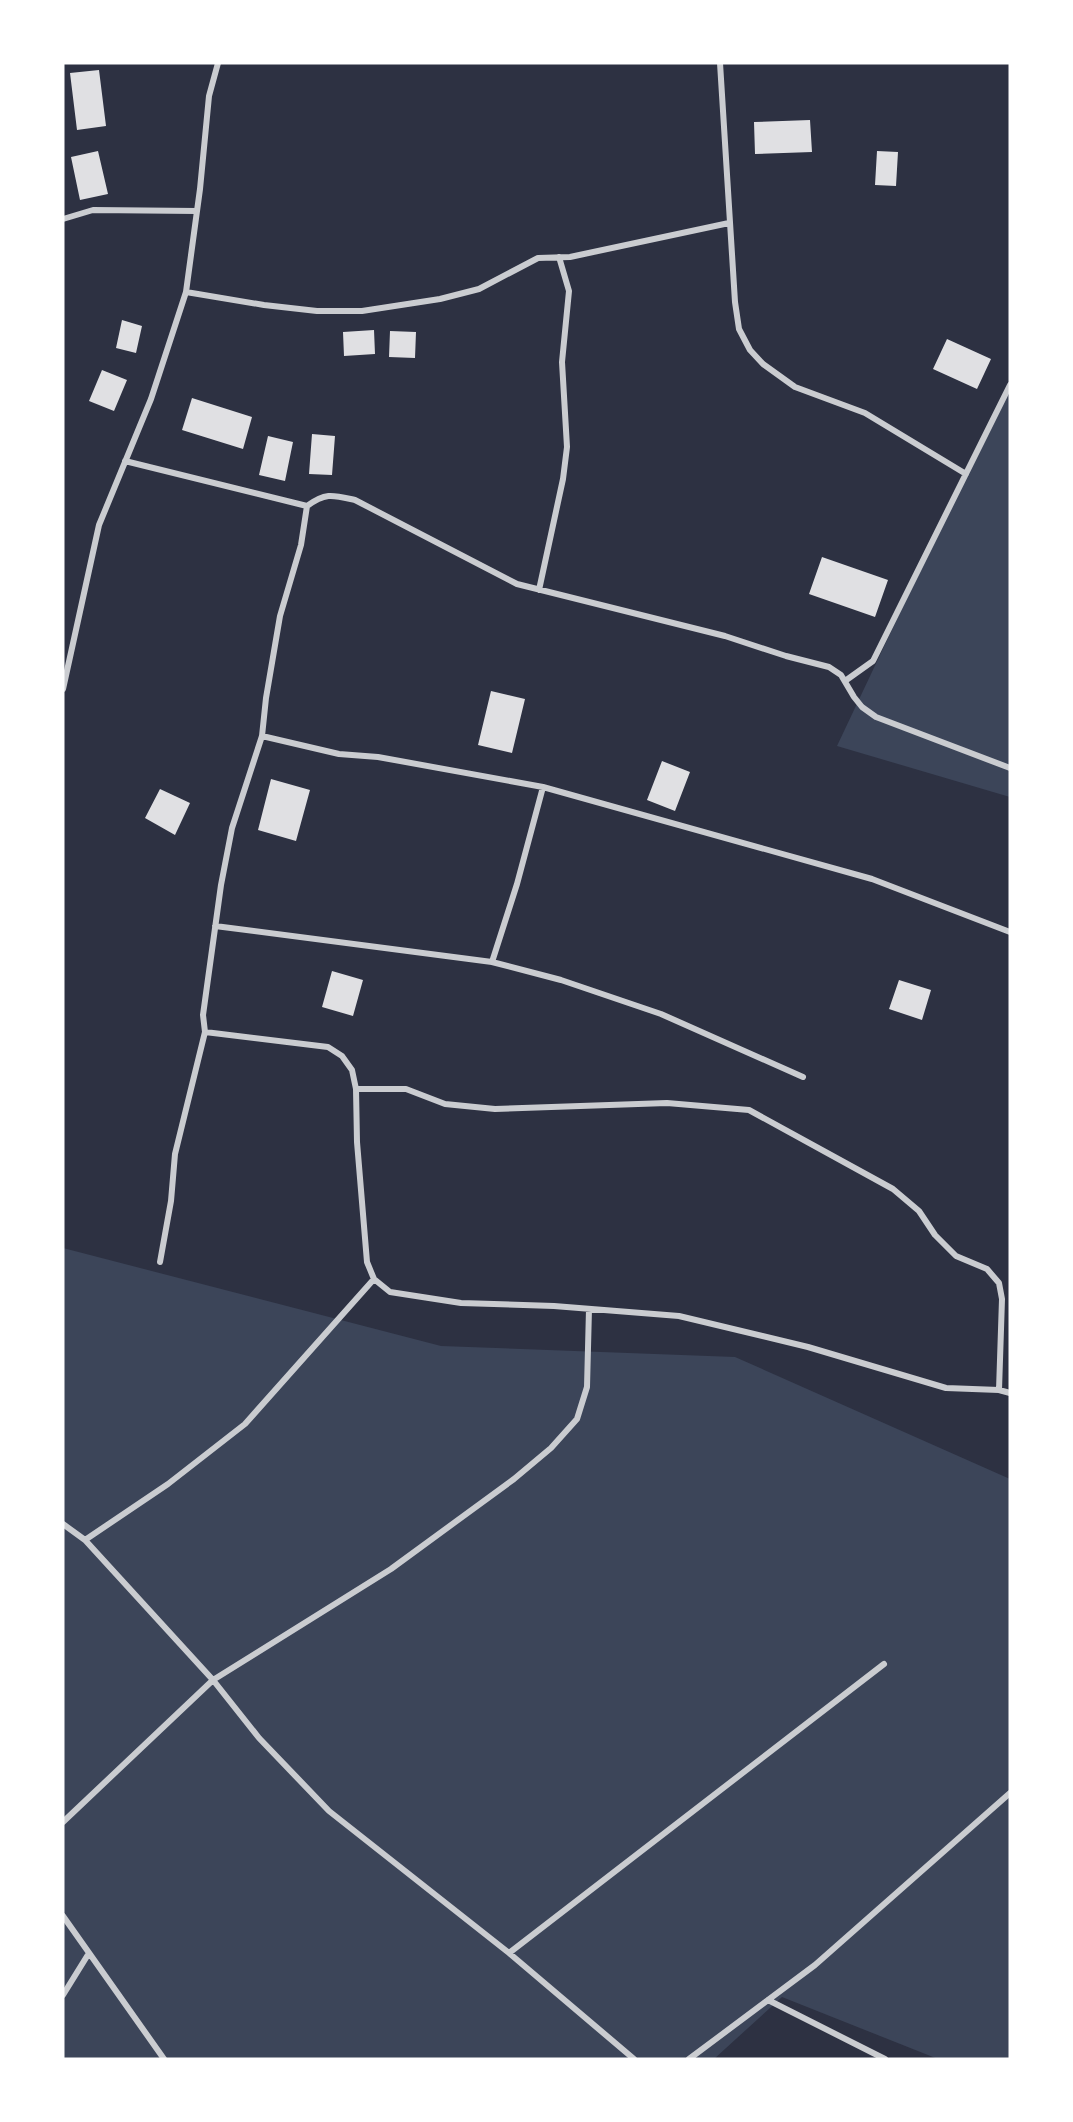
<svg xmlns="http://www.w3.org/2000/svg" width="1073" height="2122" font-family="Barlow,sans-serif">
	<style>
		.green { fill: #3c4559 }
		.building { fill: #e0e0e3 }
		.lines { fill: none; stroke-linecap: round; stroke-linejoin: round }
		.minor { stroke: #caccd0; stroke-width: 6 }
	</style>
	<rect width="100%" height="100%" fill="#2d3142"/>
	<path class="green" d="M 1010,380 L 1010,797 L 837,746 Z
		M 63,1248 L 441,1346 L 735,1357 L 1010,1479 L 1010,2059 L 938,2059 L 782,1997 L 714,2059 L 63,2059 Z"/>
	<path class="building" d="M 99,70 L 106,126 L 77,130 L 70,73 Z
		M 810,120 L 812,152 L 755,154 L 754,122 Z
		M 98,151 L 108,194 L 80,200 L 71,157 Z
		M 877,151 L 898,152 L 896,186 L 875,185 Z
		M 122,320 L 142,326 L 136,353 L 116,348 Z
		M 374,330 L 375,354 L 344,356 L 343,332 Z
		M 390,331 L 416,332 L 415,358 L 389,357 Z
		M 947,339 L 991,359 L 977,389 L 933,369 Z
		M 102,370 L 127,380 L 114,411 L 89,401 Z
		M 192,398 L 252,417 L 243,449 L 182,430 Z
		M 312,434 L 335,436 L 332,475 L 309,474 Z
		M 268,436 L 293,442 L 285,481 L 259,475 Z
		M 822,557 L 888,580 L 875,617 L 809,594 Z
		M 491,691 L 525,699 L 512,753 L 478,745 Z
		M 662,761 L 690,772 L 675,811 L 647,800 Z
		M 271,779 L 310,790 L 296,841 L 258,830 Z
		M 160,789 L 190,803 L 175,835 L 145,818 Z
		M 332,971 L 363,980 L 353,1016 L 322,1007 Z
		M 899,980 L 931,990 L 922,1020 L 889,1009 Z"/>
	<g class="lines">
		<path class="minor" d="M 720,63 L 735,302 L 739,329 L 750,350 L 763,364 L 795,387 L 865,413 L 966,474
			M 63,219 L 93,210 L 197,211
			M 186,292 L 264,305 L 317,311 L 362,311 L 440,299 L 479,289 L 538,258 L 570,257 L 729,223
			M 125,461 L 307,506 C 326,492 333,495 355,500 L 517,584 L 725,636 L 786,656 L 829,667 L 841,675 L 854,697 L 862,707 L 876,717 L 1010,768
			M 307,506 L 301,545 L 280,616 L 266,698 L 262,736 L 339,754 L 378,757 L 543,787 L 872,879 L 1010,932
			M 539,590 L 563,479 L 567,447 L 562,362 L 569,291 L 559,257
			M 845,681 L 873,661 L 1010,385
			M 63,689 L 99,525 L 151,399 L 186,292 L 200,189 L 209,96 L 218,63
			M 215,926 L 492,962 L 561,980 L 661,1014 L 803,1077
			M 492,962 L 517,884 L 543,787
			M 205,1032 L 328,1047 L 342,1056 L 352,1070 L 356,1089 L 357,1142 L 367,1262 L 374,1279 L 390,1292 L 461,1303 L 554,1306 L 679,1316 L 808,1347 L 946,1388 L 999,1390 L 1010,1393
			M 356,1089 L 406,1089 L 445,1104 L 495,1109 L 667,1103 L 749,1110 L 893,1189 L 919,1211 L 935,1235 L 956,1256 L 987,1269 L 999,1283 L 1002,1299 L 999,1390
			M 160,1262 L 171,1201 L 175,1154 L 205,1032 L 203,1015 L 221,885 L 232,828 L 262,736
			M 63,1524 L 85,1540 L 213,1680 L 259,1738 L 329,1811 L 509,1953 L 634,2059
			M 85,1540 L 168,1484 L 245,1424 L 374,1279
			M 63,1822 L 213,1680 L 391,1569 L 514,1479 L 551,1448 L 577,1419 L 587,1387 L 589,1309
			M 63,1916 L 164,2059
			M 509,1953 L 884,1664
			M 63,1995 L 89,1953
			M 768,2000 L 885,2059
			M 689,2059 L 815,1965 L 1010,1793"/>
	</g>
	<rect width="1073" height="2122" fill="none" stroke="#ffffff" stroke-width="129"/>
</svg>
